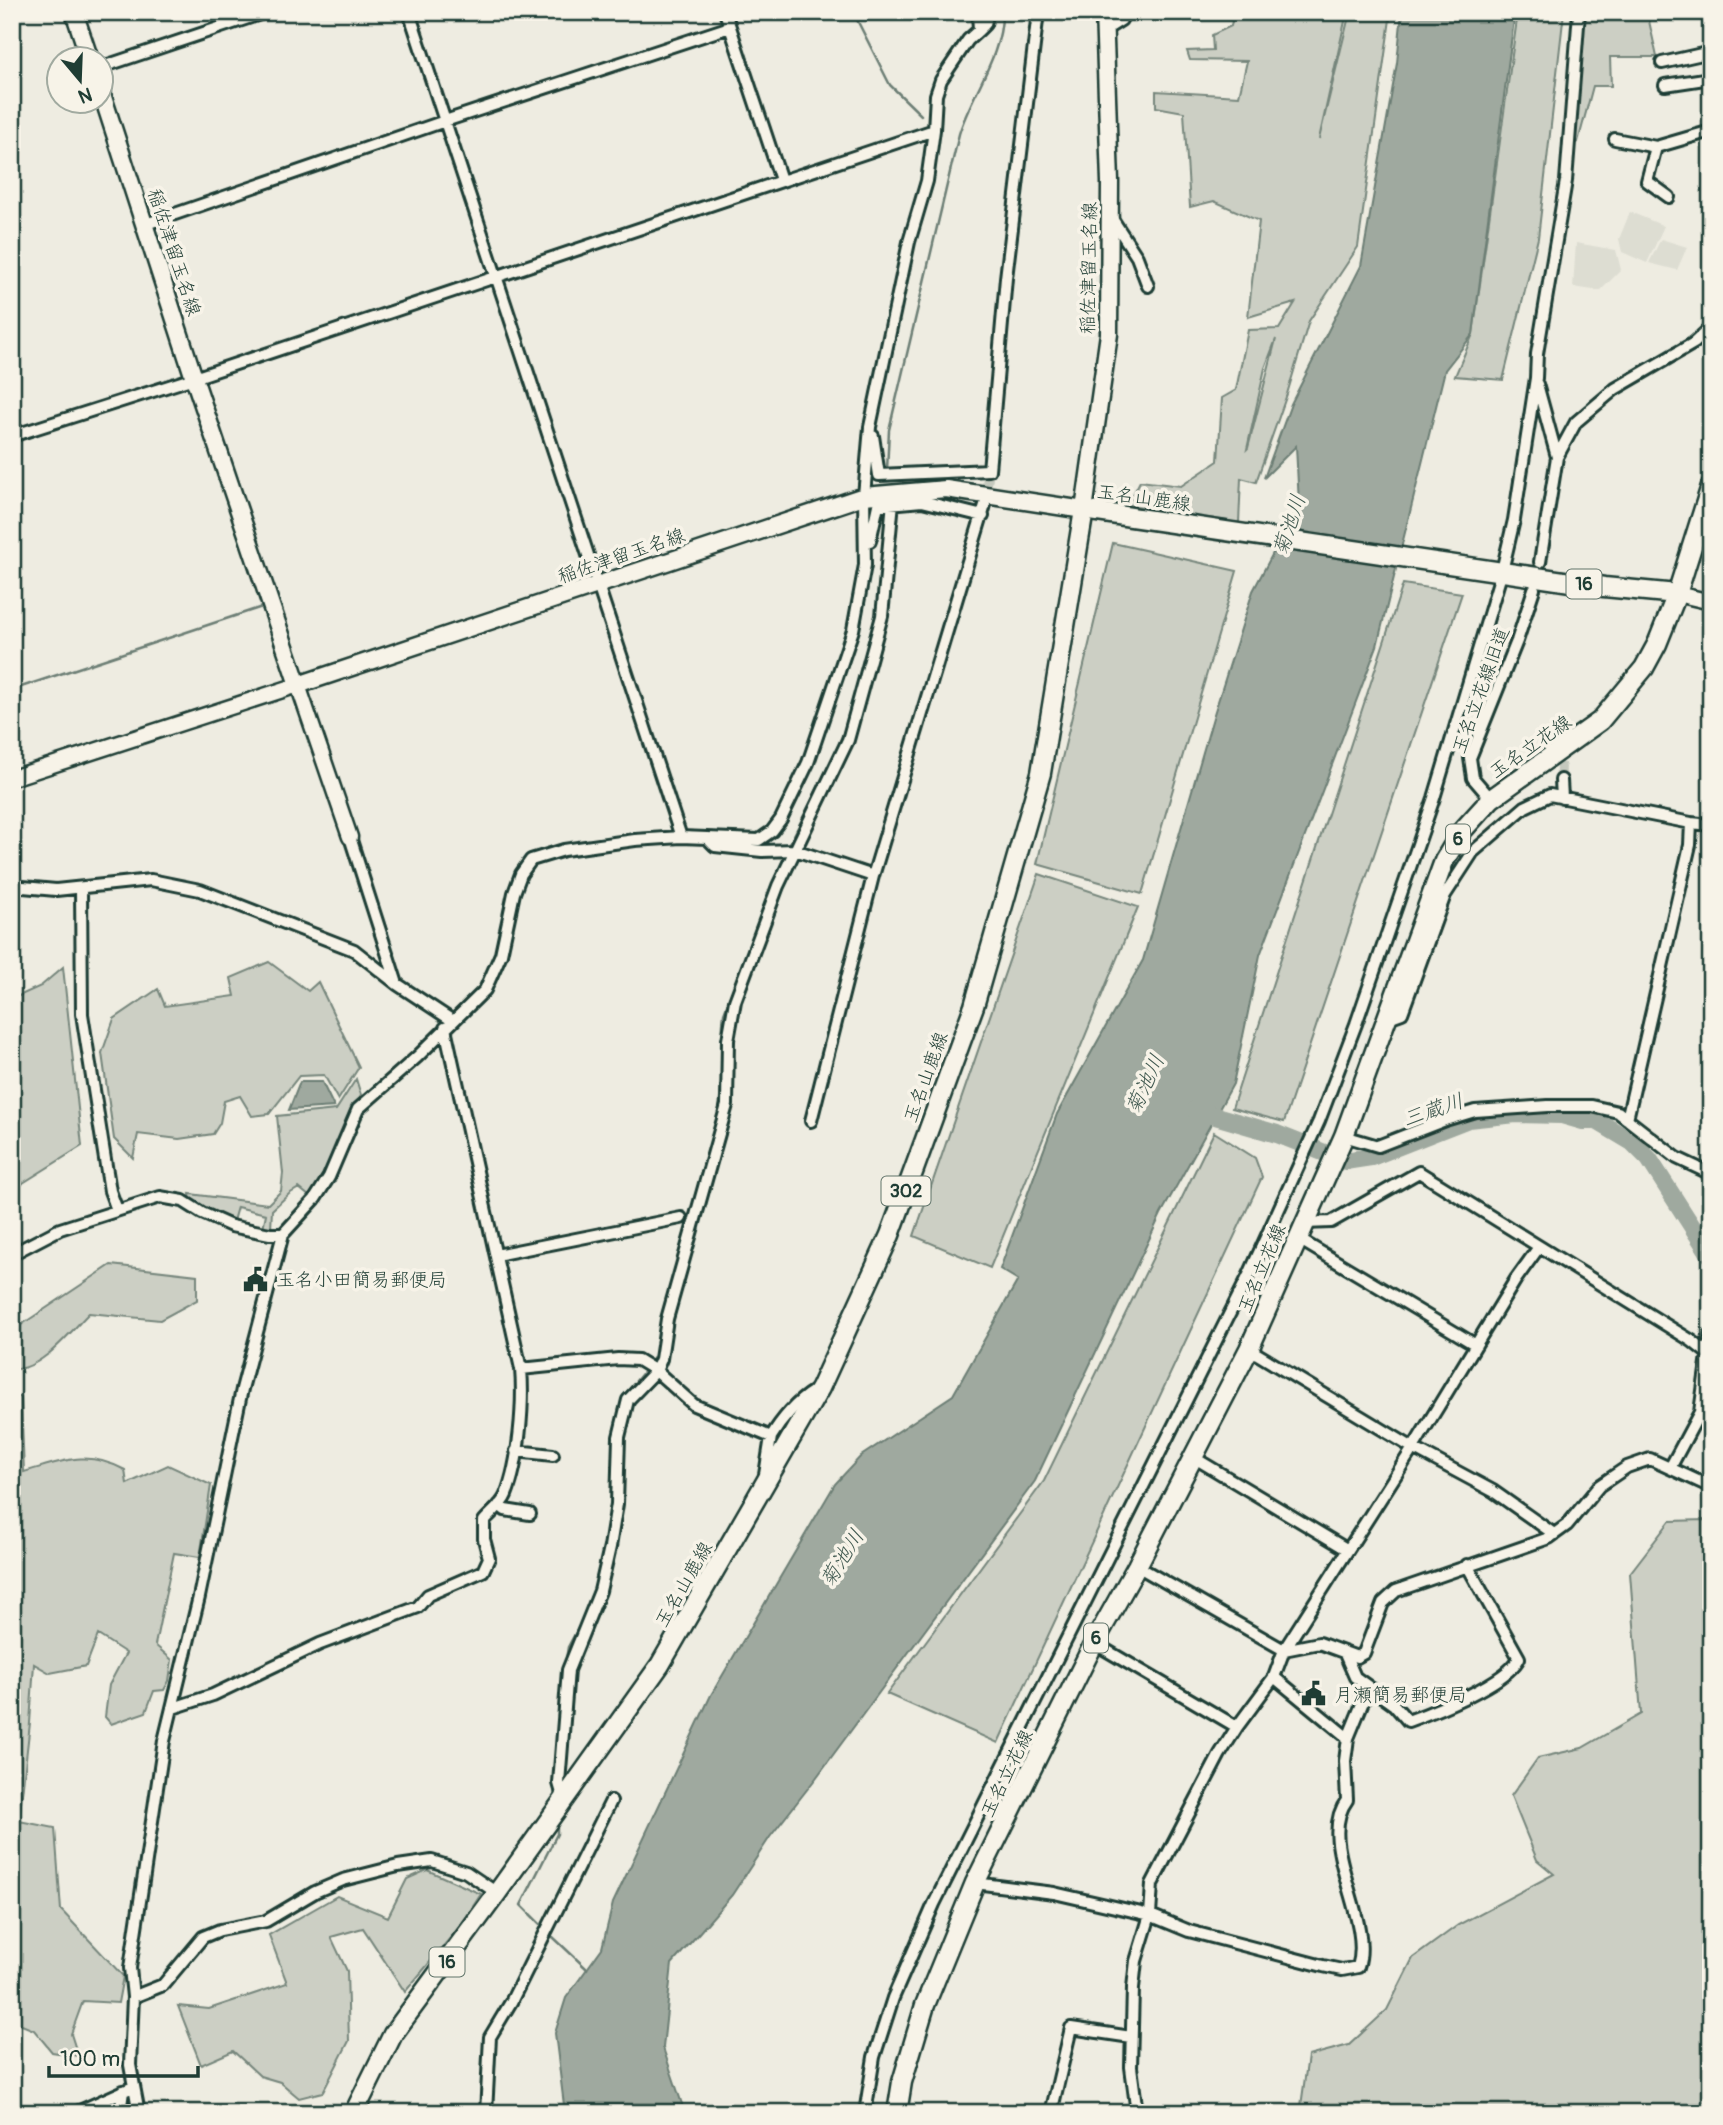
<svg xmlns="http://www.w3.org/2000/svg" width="1723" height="2125" font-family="Pangolin,'Klee One',sans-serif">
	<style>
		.built { fill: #ddddd2 }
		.green { fill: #cccfc4; stroke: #76867c; stroke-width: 2; fill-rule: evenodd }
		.water { fill: #9fa99f; stroke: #6c7e74; stroke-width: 2 }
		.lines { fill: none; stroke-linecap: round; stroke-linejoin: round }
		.stream { stroke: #6c7e74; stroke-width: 2.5 }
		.river { stroke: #9fa99f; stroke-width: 18 }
		.minor-tunnel { stroke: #c5c9be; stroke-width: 10; stroke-dasharray: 10 5; stroke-linecap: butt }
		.minor-casing { stroke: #1f3d34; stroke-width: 16 }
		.tertiary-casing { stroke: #1f3d34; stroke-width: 19 }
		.secondary-casing { stroke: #1f3d34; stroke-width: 21 }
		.primary-casing { stroke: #1f3d34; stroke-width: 23 }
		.minor { stroke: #f7f3e8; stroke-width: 10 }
		.tertiary { stroke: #f7f3e8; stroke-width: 14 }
		.secondary { stroke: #f7f3e8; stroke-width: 16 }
		.primary { stroke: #f7f3e8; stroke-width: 18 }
		.labels { text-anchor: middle; stroke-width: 7; stroke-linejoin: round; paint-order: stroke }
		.shield { fill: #f7f3e8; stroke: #60746a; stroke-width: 2 }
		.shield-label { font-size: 18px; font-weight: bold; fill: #1f3d34 }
		.street-label { font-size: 19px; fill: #1f3d34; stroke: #f7f3e8 }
		.poi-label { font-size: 19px; fill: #1f3d34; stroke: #f7f3e8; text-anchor: start }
		.water-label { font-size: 21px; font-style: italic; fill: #3f584f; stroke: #f7f3e8 }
	</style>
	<rect width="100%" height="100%" fill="#eeece1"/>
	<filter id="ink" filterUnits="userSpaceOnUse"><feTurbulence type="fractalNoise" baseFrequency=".0143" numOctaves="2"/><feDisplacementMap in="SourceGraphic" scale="14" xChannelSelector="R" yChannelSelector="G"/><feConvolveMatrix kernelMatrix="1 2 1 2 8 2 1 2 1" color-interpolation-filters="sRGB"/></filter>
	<g filter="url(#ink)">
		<path class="built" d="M 1630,212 L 1664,226 L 1647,263 L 1622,252 L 1619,239 Z
			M 1661,239 L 1687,247 L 1677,270 L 1649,263 Z
			M 1576,243 L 1616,250 L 1621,270 L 1600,291 L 1573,287 Z"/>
		<path class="green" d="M 1300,12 L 1347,12 L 1319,139 L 1350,12 L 1391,12 L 1358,247 L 1309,321 L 1287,394 L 1256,482 L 1241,478 L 1239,523 L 1128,505 L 1140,481 L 1181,486 L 1218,461 L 1222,398 L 1236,390 L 1248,330 L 1279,329 L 1295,303 L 1248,317 L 1259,221 L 1214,201 L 1190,207 L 1184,112 L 1156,107 L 1156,91 L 1239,96 L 1247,61 L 1190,60 L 1187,51 L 1213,50 L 1212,35 L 1231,26 L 1233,15 L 1297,16 ZM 1276,339 L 1248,448 L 1247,449 L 1265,368 Z
			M 1518,12 L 1564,12 L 1538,238 L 1503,380 L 1455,376 L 1473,334 Z
			M 1583,12 L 1647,12 L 1657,57 L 1610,57 L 1611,86 L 1593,86 L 1578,142 L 1572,144 Z
			M 1113,543 L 1237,571 L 1142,894 L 1037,864 Z
			M 1403,584 L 1462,593 L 1284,1122 L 1232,1108 Z
			M 1039,874 L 1138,907 L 990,1268 L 914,1236 Z
			M 269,962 L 308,991 L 318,982 L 359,1067 L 338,1100 L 324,1075 L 299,1076 L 269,1114 L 252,1116 L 240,1096 L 224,1101 L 220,1123 L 213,1134 L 179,1139 L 138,1134 L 133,1158 L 114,1139 L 102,1053 L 114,1019 L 158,989 L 165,1006 L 235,996 L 231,978 Z
			M 63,967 L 82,1146 L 23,1183 L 12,1198 L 12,999 L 41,986 Z
			M 356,1079 L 361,1095 L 359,1102 L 325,1177 L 309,1196 L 299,1188 L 289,1194 L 272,1210 L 271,1229 L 263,1228 L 266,1214 L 237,1207 L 233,1221 L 219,1217 L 191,1201 L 190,1194 L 268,1204 L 281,1191 L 283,1173 L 277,1116 L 336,1110 Z
			M 1214,1132 L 1255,1158 L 1262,1177 L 998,1743 L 887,1694 L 1044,1481 Z
			M 111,1265 L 197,1275 L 197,1300 L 160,1320 L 89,1313 C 71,1331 40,1372 12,1369 L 12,1331 Z
			M 12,1392 L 21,1398 L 24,1472 C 63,1461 86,1449 125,1470 L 127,1484 L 168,1465 L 211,1485 L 200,1557 L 174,1553 L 155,1645 L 172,1660 L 169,1681 L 164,1690 L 154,1691 L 146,1712 L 111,1724 L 105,1717 L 109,1685 L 126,1653 L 98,1635 L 86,1666 L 50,1673 L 34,1664 L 30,1723 L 19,1821 L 55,1828 L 61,1910 L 123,1976 L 118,2003 L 83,2001 L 71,2034 L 78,2056 L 52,2052 L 34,2030 L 12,2021 Z
			M 1705,1520 L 1711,1527 L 1711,2113 L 1300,2113 L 1308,2056 L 1349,2045 L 1387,2010 L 1413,1958 L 1458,1925 L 1554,1874 L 1537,1860 L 1511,1796 L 1538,1758 L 1582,1748 L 1641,1714 L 1630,1573 L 1670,1521 Z
			M 427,1870 L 481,1894 L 461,1925 L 405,1992 L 363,1928 L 331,1937 L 347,1971 L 349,2041 L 323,2092 L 299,2098 L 280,2082 L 260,2076 L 233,2051 L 201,2065 L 178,2006 L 209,2009 L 287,1983 L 269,1935 L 337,1896 L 388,1917 L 407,1879 Z"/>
		<path class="water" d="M 1402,12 L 1515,12 L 1473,334 L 1445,370 L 1377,646 L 1260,955 L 1233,1084 L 1161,1214 L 1035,1481 L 816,1778 L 770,1837 L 732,1895 L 672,1964 L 663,2048 L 685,2113 L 565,2113 L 555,2033 L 566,1998 L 602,1948 L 613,1903 L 711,1695 L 835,1484 L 861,1456 L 953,1395 L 1018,1280 L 1000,1269 L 1057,1114 L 1143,960 L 1214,714 L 1253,591 L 1299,504 L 1296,446 L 1264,478 L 1291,404 L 1361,266 L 1397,63 Z
			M 300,1082 L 322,1082 L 334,1107 L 289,1110 Z"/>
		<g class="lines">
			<path class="stream" d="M 654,12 L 661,15 L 695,12
				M 853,12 L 890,85 L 921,115
				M 887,470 L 889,430 L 959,134 C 971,94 1003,55 1002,12
				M 884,541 L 886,509
				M 879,594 L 881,572
				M 12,690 L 262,607
				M 789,845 L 836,752 L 850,715
				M 718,1116 C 724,1082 720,1048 724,1013 L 785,855
				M 662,1319 L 690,1217
				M 649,1365 L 657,1353
				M 624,1398 L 626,1393 L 645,1370
				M 588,1607 L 598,1577
				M 565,1665 L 568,1647 L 583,1619
				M 554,1801 L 555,1783
				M 540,1924 L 521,1905 L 557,1834 L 557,1821
				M 553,1937 L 587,1969
				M 114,2113 L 115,2110"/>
			<path class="river" d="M 1195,1110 L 1277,1134 L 1345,1161 L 1371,1157 L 1468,1119 L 1516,1114 L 1562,1115 L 1583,1121 L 1597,1121 L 1632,1142 L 1649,1159 L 1711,1256"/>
			<path class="minor-tunnel" d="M 985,499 L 989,470
				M 1560,733 L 1561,780"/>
			<defs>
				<path id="minor" d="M 409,12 C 501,287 592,562 681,837
					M 725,12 L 781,180
					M 979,30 L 985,24 L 988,12
					M 1105,30 L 1121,20 L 1124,12
					M 1662,63 L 1711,52
					M 102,67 L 266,12
					M 1665,85 L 1711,78
					M 1615,139 L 1656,147
					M 1669,197 L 1647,181 L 1656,147 L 1711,131
					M 1111,217 L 1137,257 L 1148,286
					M 144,222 L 146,224 L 445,121 L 730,27
					M 1537,384 L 1557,457
					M 12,436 L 194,378 L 934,130
					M 873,436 L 879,475 L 989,470 L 1006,278 L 1038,12
					M 870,541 L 878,505 L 922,501 L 983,516
					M 1540,562 L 1557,457 L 1576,422 L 1615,389 L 1694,343 L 1711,327
					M 1561,780 L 1562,798
					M 1491,799 L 1473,778 L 1470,758 L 1517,641 L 1534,589
					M 350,837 L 397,984
					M 710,841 L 715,846 L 762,851 L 795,850 L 873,876
					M 12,886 L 56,890 L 151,880 L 200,890 L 354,950 L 397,984 L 453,1021
					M 81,889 L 82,1014 L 110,1191 L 117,1210
					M 1388,1018 L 1402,1013 L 1445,895 L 1473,852 L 1525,807 L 1550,795 L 1691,823 L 1711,825
					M 1627,1119 L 1690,845 L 1691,823
					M 811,1121 L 873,876 L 985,505
					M 1344,1136 L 1378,1146 L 1445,1120 L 1475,1111 L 1548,1106 L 1592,1106 L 1618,1112 L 1677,1158 L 1711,1174
					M 1304,1223 L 1331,1222 L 1419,1172 L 1692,1341 L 1706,1352
					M 1297,1238 L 1476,1345
					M 12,1254 L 60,1229 L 160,1197 L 183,1201 L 202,1213 L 231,1226 L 270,1234 L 283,1234
					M 496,1255 L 681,1218
					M 1249,1349 L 1413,1448 L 1493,1491 L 1554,1534
					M 521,1369 L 618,1359 L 638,1360 L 656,1371 L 694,1405 L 771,1437 C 781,1420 797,1401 814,1391
					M 516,1451 L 553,1455
					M 1193,1457 L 1348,1550
					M 1670,1468 L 1700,1412 L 1711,1334
					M 764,1481 L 771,1437
					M 499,1505 L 505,1510 L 530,1514
					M 1137,1566 L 1284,1650 L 1319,1643 L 1357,1657 L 1364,1653 L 1383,1603 L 1396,1591 L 1549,1538 L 1567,1525 L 1599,1486 L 1627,1467 L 1650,1459 L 1711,1487
					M 1094,1643 L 1237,1727
					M 1345,1654 L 1355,1677 L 1394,1705 L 1408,1721 C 1435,1711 1507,1683 1519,1658 L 1467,1565
					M 1274,1677 L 1348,1738
					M 173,1708 L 213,1695 L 320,1644 L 418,1607 L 428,1595 L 483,1571 L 489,1558 L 484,1539 L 484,1521 C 491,1513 502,1505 506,1495 C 519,1463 524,1404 521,1369 L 445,1028
					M 564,1800 L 559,1783 L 568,1670 L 600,1591 L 610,1547 L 617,1504 L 619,1437 L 628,1400 L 656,1371 L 661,1359 L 667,1319 L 727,1105 L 728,1040 L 735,1001 L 778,886 L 848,740 L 882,616 L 893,502
					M 975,1883 L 1054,1893 L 1150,1915 L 1189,1931 L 1323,1966 L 1342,1970 L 1358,1967 C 1374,1919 1315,1842 1347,1800 L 1345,1761 L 1348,1738 L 1369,1687
					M 133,1997 L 163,1985 L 203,1937 L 220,1930 L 266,1921 L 315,1892 L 343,1880 L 398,1866 L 432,1861 L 466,1872 L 497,1893
					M 75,2113 L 133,2087
					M 120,2113 L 123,2091
					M 139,2113 L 130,2065 L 133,1997 L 130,1968 L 164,1741 L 199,1597 L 242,1389 L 283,1234 L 315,1199 L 329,1177 L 358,1109 L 417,1057 L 485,990 L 501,954 L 514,893 L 521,874 L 531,860 L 564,850 L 635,840 L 681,837 L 759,840 L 772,831 L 781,819 L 808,763 L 853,630 L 865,565 L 864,496 L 870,427 L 909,242 L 927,181 L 934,130 L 936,95 L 941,80 L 968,40 L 979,30 L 978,12
					M 486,2113 L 490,2037 L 511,2002 L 611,1801
					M 865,2113 L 874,2057 L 893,1998 L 934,1904 L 1248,1277 L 1319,1121 L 1356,1024 L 1434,798 L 1502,571 L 1514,520 L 1536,378 L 1537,354 L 1566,181 L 1579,12
					M 1051,2113 L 1071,2028 L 1131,2037
					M 1137,2113 L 1131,2067 L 1133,1988 L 1136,1961 L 1150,1915 L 1152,1884 L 1220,1754 L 1237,1727 L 1274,1677 L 1284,1650 L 1413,1448 L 1516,1279 L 1539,1247"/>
				<path id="tertiary" d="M 1677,594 L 1711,602
					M 12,778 L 298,685 L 350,837"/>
				<path id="secondary" d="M 74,12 L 90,60
					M 102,94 L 194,378 L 298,685 L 864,496 L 946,489 L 1084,510 L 1109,334 L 1110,182 L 1104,12"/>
				<path id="primary" d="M 354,2113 L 393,2034 L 497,1893 L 660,1665 L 820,1388 L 890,1235 L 974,1006 L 1041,773 L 1084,510 L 1604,587 L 1677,594
					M 897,2113 L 902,2082 L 925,2005 L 975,1883 L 1094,1643 L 1137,1566 L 1249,1349 L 1344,1136 L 1444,861 L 1462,831 L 1491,799 L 1600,721 L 1644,668 L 1657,644 L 1677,594 L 1711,486"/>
			</defs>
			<use href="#minor" class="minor-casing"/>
			<use href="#tertiary" class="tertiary-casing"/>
			<use href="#secondary" class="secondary-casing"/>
			<use href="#primary" class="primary-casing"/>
			<use href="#minor" class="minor"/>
			<use href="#tertiary" class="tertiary"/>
			<use href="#secondary" class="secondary"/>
			<use href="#primary" class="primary"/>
		</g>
	</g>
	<defs>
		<symbol id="civic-bare" viewBox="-9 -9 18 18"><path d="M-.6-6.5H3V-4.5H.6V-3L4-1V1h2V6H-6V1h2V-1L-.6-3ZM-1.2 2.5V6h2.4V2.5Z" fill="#1f3d34" stroke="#f7f3e8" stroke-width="2.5" paint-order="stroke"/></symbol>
	</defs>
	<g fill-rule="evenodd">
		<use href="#civic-bare" x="238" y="1262" width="35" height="35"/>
		<use href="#civic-bare" x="1296" y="1676" width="35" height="35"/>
	</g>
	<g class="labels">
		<g class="shield">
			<rect x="1566.5" y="569.5" width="35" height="29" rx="5"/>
			<rect x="1446" y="824.5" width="24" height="29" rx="5"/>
			<rect x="881.5" y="1176.5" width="49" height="29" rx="5"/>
			<rect x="1084" y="1623.5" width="24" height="29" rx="5"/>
			<rect x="429.5" y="1947.5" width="35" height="29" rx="5"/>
		</g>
		<g class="shield-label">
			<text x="1584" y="590">16</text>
			<text x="1458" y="845">6</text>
			<text x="906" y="1197">302</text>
			<text x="1096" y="1644">6</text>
			<text x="447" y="1968">16</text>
		</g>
		<g class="street-label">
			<text transform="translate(175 252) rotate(72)" y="7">稲佐津留玉名線</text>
			<text transform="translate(1088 268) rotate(-89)" y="7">稲佐津留玉名線</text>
			<text transform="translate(1144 497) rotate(8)" y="7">玉名山鹿線</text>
			<text transform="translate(621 555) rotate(-19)" y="7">稲佐津留玉名線</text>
			<text transform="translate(1480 690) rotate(-70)" y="7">玉名立花線旧道</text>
			<text transform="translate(1530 746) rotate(-35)" y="7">玉名立花線</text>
			<text transform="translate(925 1077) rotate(-70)" y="7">玉名山鹿線</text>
			<text transform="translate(1261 1268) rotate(-67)" y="7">玉名立花線</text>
			<text transform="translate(683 1584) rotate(-60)" y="7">玉名山鹿線</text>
			<text transform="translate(1006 1773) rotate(-64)" y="7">玉名立花線</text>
		</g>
		<g class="poi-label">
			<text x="276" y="1286">玉名小田簡易郵便局</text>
			<text x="1334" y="1701">月瀬簡易郵便局</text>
		</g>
		<g class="water-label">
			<text transform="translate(1289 525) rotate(-72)" y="7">菊池川</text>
			<text transform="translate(1145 1084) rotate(-65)" y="7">菊池川</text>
			<text transform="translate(1433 1110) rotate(-19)" y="7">三蔵川</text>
			<text transform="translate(842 1558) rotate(-58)" y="7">菊池川</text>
		</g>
	</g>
	<rect width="1723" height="2125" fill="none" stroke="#f7f3e8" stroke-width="42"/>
	<rect x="21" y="21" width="1681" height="2083" fill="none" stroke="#1f3d34" stroke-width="2.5" filter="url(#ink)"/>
	<g transform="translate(80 80) rotate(161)"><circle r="33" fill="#f7f3e8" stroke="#a1aaa0" stroke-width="2"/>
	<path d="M0-5L12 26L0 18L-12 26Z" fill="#1f3d34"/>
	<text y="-10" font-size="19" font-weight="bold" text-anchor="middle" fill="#1f3d34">N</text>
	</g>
	<path d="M49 2066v10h149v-10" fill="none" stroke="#1f3d34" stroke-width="3.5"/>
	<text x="60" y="2066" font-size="21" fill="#1f3d34" stroke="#f7f3e8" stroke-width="5" paint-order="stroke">100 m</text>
</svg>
